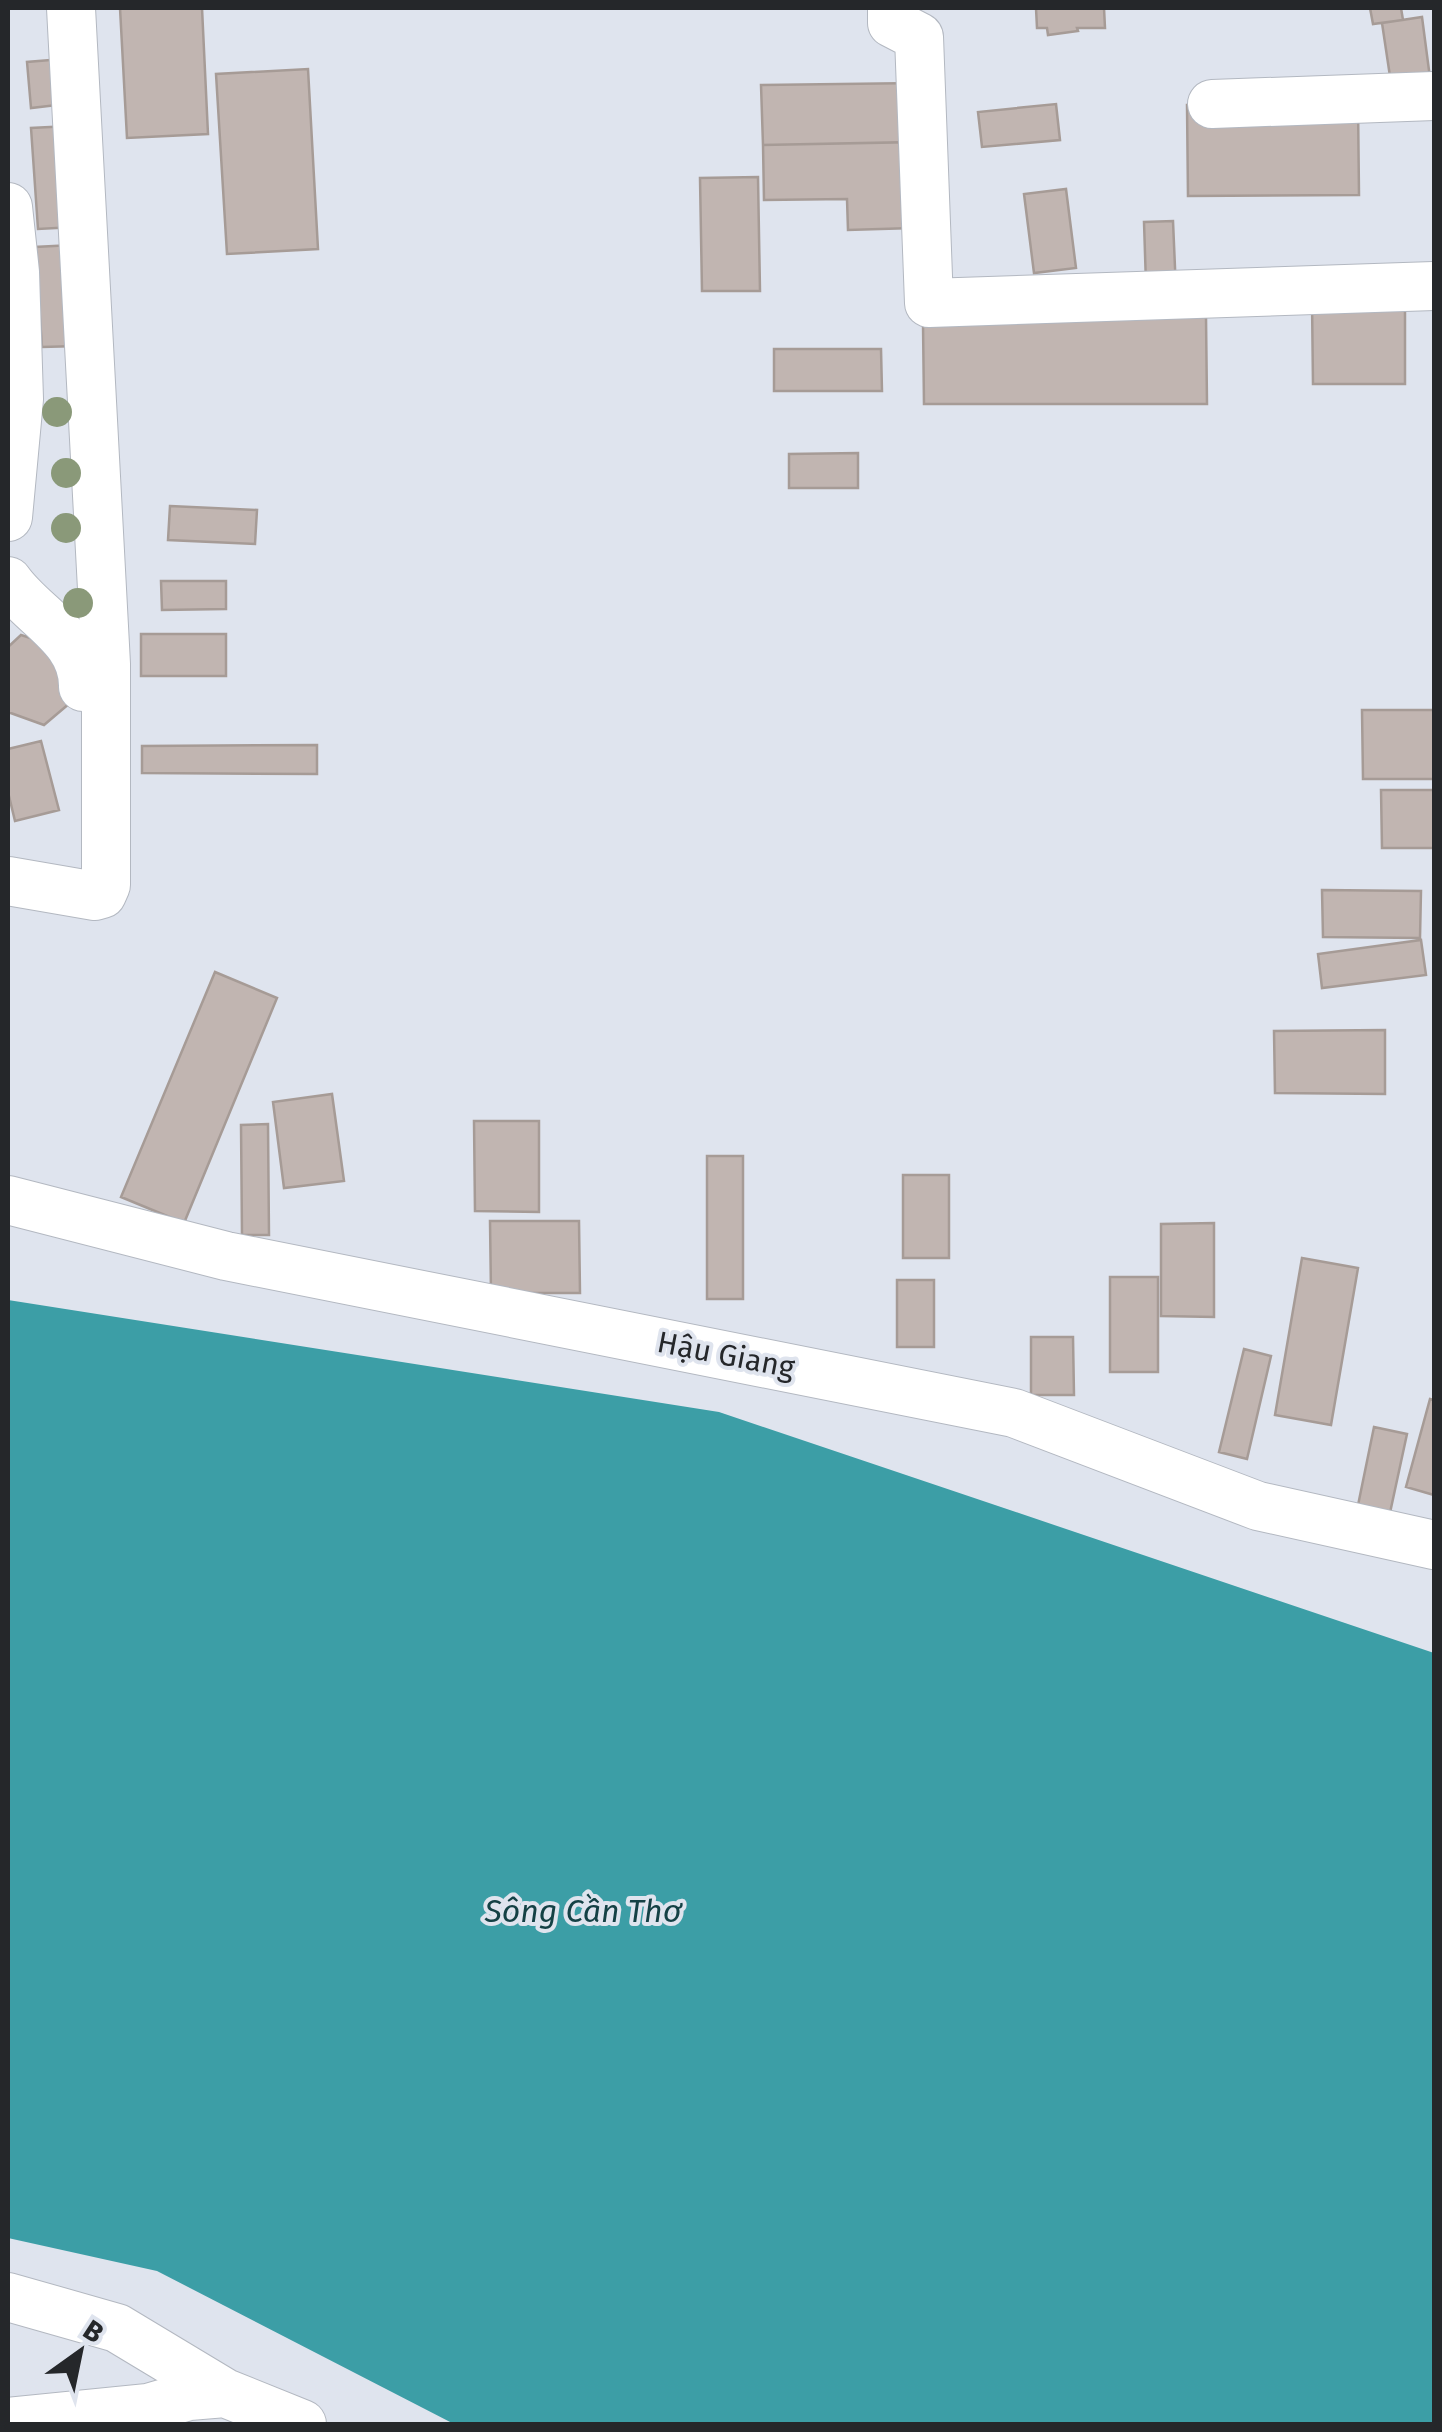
<svg xmlns="http://www.w3.org/2000/svg" width="1442" height="2432" font-family="'Fira Sans',sans-serif">
	<style>
		.water { fill: #3c9ea6 }
		.building { fill: #c1b5b1; stroke: #a69b96; stroke-width: 2.5 }
		.lines { fill: none; stroke-linecap: round; stroke-linejoin: round }
		.minor-casing { stroke: #b3b8c1; stroke-width: 50 }
		.minor { stroke: #fff; stroke-width: 48 }
		.tree { fill: #8a9979 }
		.labels { text-anchor: middle; stroke-width: 8; stroke-linejoin: round; paint-order: stroke }
		.street-label { font-size: 30px; fill: #25272a; stroke: #dfe4ee }
		.water-label { font-size: 32px; font-style: italic; fill: #144145; stroke: #dfe4ee }
	</style>
	<rect width="100%" height="100%" fill="#dfe4ee"/>
	<path class="water" d="M 8,1300 L 719,1412 L 1434,1653 L 1434,2424 L 454,2424 L 157,2271 L 8,2238 Z"/>
	<path class="building" d="M 120,8 L 202,8 L 208,134 L 127,138 Z
		M 1036,8 L 1104,8 L 1105,28 L 1077,28 L 1078,31 L 1048,35 L 1047,28 L 1037,28 Z
		M 1370,8 L 1401,8 L 1403,20 L 1373,24 Z
		M 1422,17 L 1430,78 L 1391,83 L 1382,23 Z
		M 62,59 L 66,104 L 31,108 L 27,62 Z
		M 308,69 L 318,249 L 227,254 L 216,74 Z
		M 918,83 L 920,142 L 763,145 L 761,85 Z
		M 1358,103 L 1359,195 L 1188,196 L 1187,105 Z
		M 1056,104 L 1060,140 L 982,147 L 978,112 Z
		M 69,126 L 75,227 L 38,229 L 31,128 Z
		M 911,142 L 913,228 L 848,230 L 847,199 L 764,200 L 763,145 Z
		M 758,177 L 760,291 L 702,291 L 700,178 Z
		M 1066,189 L 1076,268 L 1034,273 L 1024,194 Z
		M 1173,221 L 1177,314 L 1147,316 L 1144,222 Z
		M 72,245 L 79,346 L 42,347 L 35,247 Z
		M 1312,301 L 1405,301 L 1405,384 L 1313,384 Z
		M 1206,317 L 1207,404 L 924,404 L 923,324 Z
		M 774,349 L 881,349 L 882,391 L 774,391 Z
		M 858,453 L 858,488 L 789,488 L 789,454 Z
		M 170,506 L 257,510 L 255,544 L 168,540 Z
		M 161,581 L 226,581 L 226,609 L 162,610 Z
		M 141,634 L 226,634 L 226,676 L 141,676 Z
		M 21,635 L 65,649 L 77,697 L 44,725 L 8,712 L 8,647 Z
		M 1362,710 L 1434,710 L 1434,779 L 1363,779 Z
		M 41,741 L 59,810 L 15,821 L 8,792 L 8,749 Z
		M 317,745 L 317,774 L 142,773 L 142,746 Z
		M 1381,790 L 1434,790 L 1434,848 L 1382,848 Z
		M 1322,890 L 1421,891 L 1420,938 L 1323,937 Z
		M 1421,940 L 1426,975 L 1322,988 L 1318,954 Z
		M 215,972 L 277,998 L 184,1223 L 121,1197 Z
		M 1385,1030 L 1385,1094 L 1275,1093 L 1274,1031 Z
		M 332,1094 L 344,1181 L 284,1188 L 273,1102 Z
		M 474,1121 L 539,1121 L 539,1212 L 475,1211 Z
		M 268,1124 L 269,1235 L 242,1235 L 241,1125 Z
		M 707,1156 L 743,1156 L 743,1299 L 707,1299 Z
		M 903,1175 L 949,1175 L 949,1258 L 903,1258 Z
		M 490,1221 L 579,1221 L 580,1293 L 491,1293 Z
		M 1214,1223 L 1214,1317 L 1161,1316 L 1161,1224 Z
		M 1302,1258 L 1358,1268 L 1331,1425 L 1275,1415 Z
		M 1110,1277 L 1158,1277 L 1158,1372 L 1110,1372 Z
		M 897,1280 L 934,1280 L 934,1347 L 897,1347 Z
		M 1031,1337 L 1073,1337 L 1074,1395 L 1031,1395 Z
		M 1244,1349 L 1271,1356 L 1247,1459 L 1219,1452 Z
		M 1430,1399 L 1434,1400 L 1434,1495 L 1406,1487 Z
		M 1374,1427 L 1407,1434 L 1388,1522 L 1356,1515 Z"/>
	<g class="lines">
		<defs>
			<path id="minor" d="M 892,8 L 892,23 L 919,37 L 929,303 L 1434,286
				M 1212,104 L 1434,96
				M 8,207 L 15,272 L 19,399 L 8,517
				M 8,581 C 33,617 84,637 83,687
				M 8,881 L 95,896 L 102,894 L 106,885 L 106,664 L 71,8
				M 8,1200 L 226,1256 L 1014,1413 L 1258,1506 L 1434,1545
				M 8,2297 L 117,2328 L 225,2393
				M 8,2422 L 148,2408 L 189,2396 L 225,2393 L 302,2424"/>
		</defs>
		<use href="#minor" class="minor-casing"/>
		<use href="#minor" class="minor"/>
	</g>
	<g class="tree">
		<circle cx="57" cy="412" r="15"/>
		<circle cx="66" cy="473" r="15"/>
		<circle cx="66" cy="528" r="15"/>
		<circle cx="78" cy="603" r="15"/>
	</g>
	<g class="labels">
		<g class="street-label">
			<text transform="translate(726 1355) rotate(11)" y="10">Hậu Giang</text>
		</g>
		<g class="water-label">
			<text x="583" y="1922">Sông Cần Thơ</text>
		</g>
	</g>
	<rect width="1442" height="2432" fill="none" stroke="#25272a" stroke-width="20"/>
	<g transform="translate(80 2352) rotate(33)" stroke="#dfe4ee" stroke-width="8" paint-order="stroke">
	<path d="M0-8L18 38L0 25L-18 38Z" fill="#25272a"/>
	<text y="-15" font-size="28" font-weight="bold" text-anchor="middle" fill="#25272a">B</text>
	</g>
</svg>
